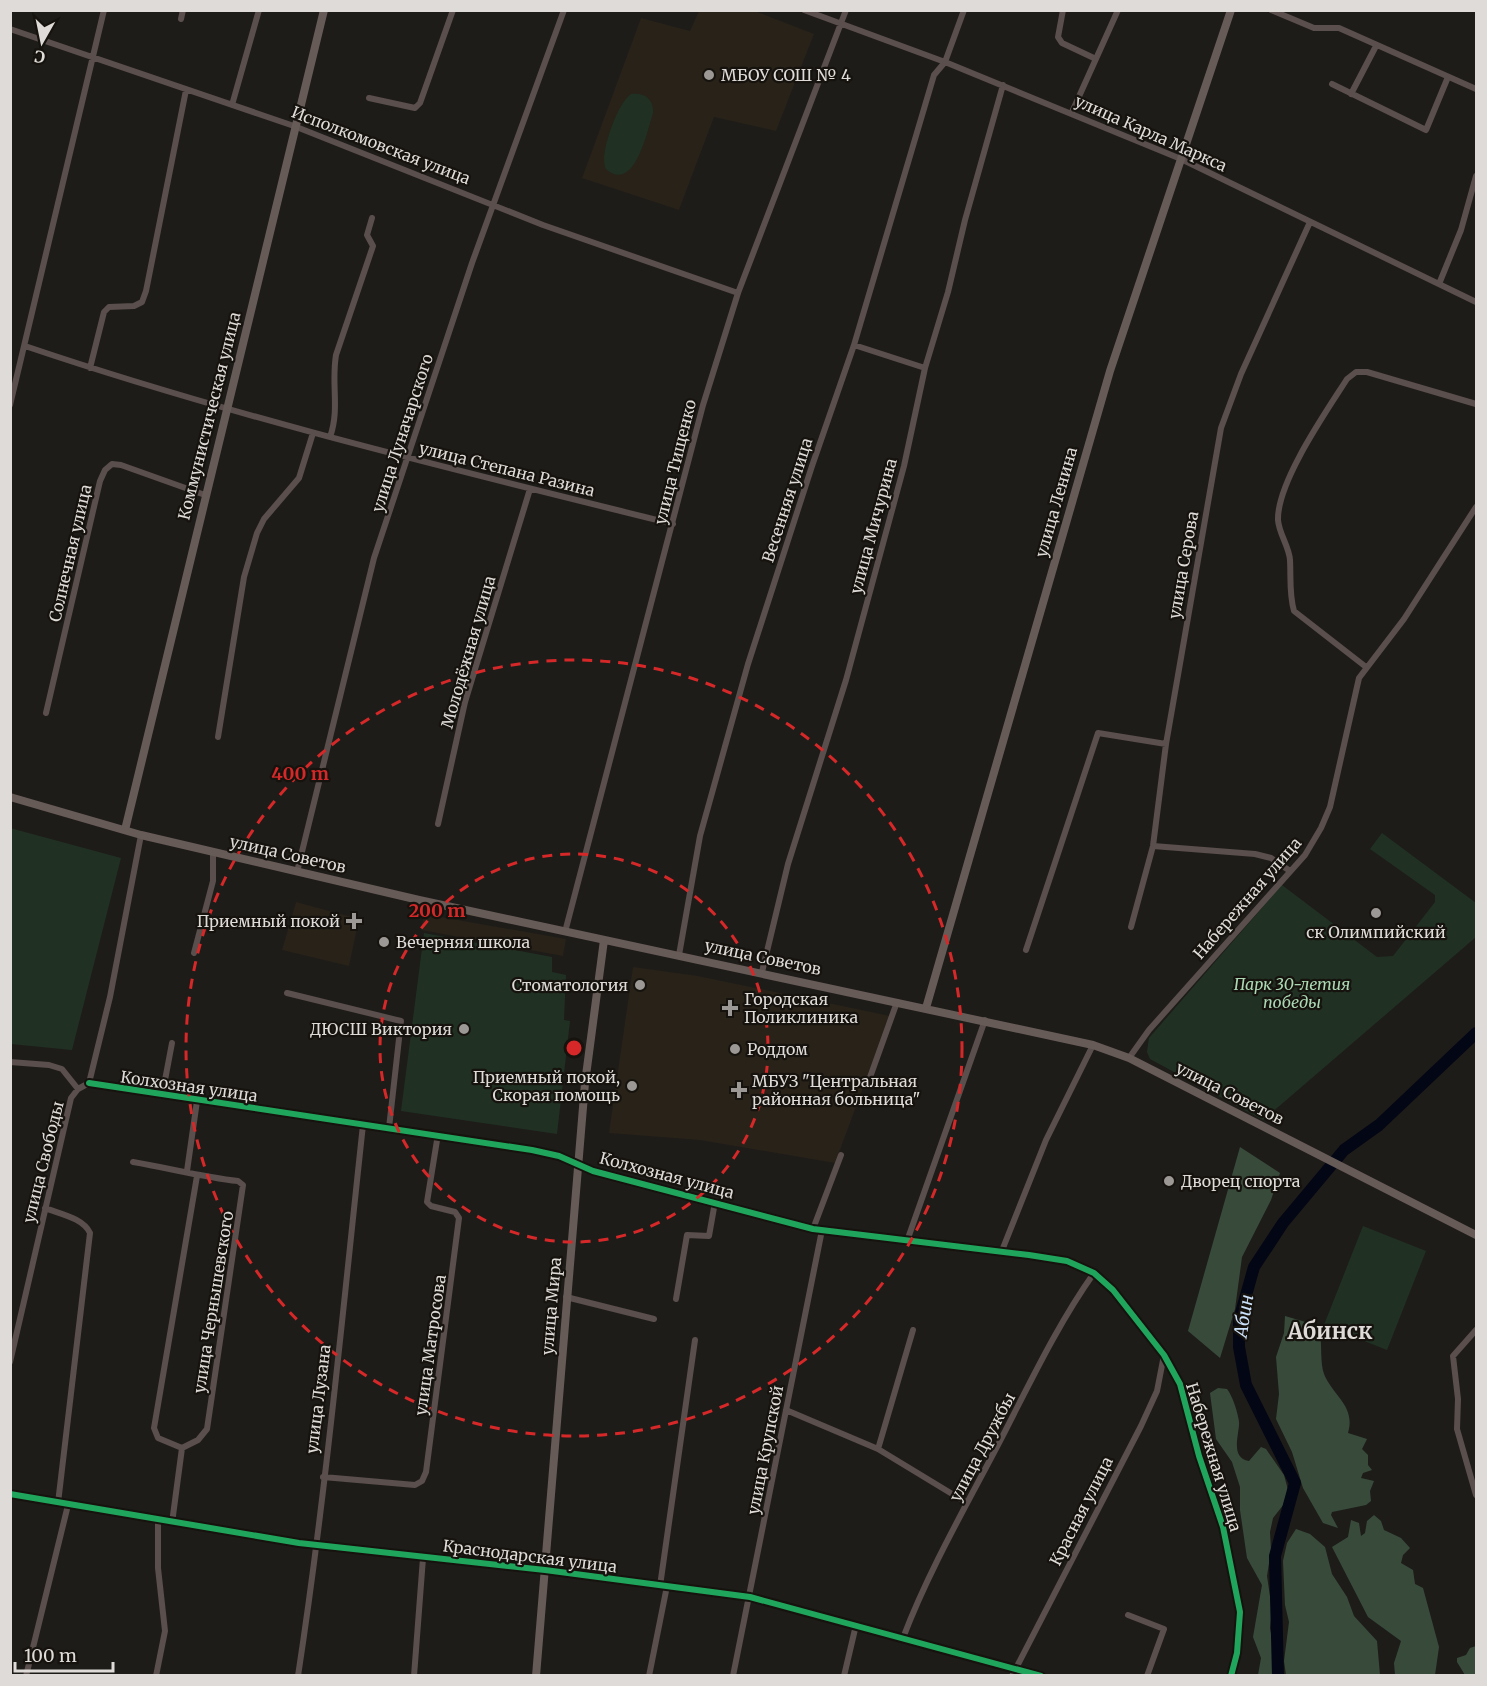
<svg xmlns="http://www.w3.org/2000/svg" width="1487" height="1686" font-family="Merriweather,serif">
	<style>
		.built { fill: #282219 }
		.green { fill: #203123 }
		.forest { fill: #384b3b }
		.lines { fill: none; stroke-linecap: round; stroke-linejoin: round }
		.river { stroke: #030614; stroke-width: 12 }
		.minor { stroke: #5a4f4c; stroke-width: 6 }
		.secondary { stroke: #675b57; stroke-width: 8 }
		.cycleway-casing { stroke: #16130e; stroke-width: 10 }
		.cycleway { stroke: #20a55d; stroke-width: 6 }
		.ring { fill: none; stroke: #d62828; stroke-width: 3; stroke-dasharray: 10 8 }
		.poi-dot { fill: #9b9895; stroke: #16130e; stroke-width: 2 }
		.labels { text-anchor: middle; stroke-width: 4.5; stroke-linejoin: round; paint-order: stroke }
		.poi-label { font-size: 16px; fill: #dedbd8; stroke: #16130e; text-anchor: start }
		.street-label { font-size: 16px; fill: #dedbd8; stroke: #16130e }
		.park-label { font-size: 16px; font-style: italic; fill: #abd9b4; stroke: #16130e }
		.water-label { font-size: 18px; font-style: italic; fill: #cce2fb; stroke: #16130e }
		.district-label { font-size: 22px; font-weight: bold; fill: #dedbd8; stroke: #16130e }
		.centre { fill: #d62828; stroke: #16130e; stroke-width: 3 }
		.ring-label { font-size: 18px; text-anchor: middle; font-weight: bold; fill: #d62828; stroke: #16130e; stroke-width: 4.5; stroke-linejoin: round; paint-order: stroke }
	</style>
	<rect width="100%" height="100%" fill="#1e1c19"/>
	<path class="built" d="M 699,11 L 755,11 L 814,34 L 776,131 L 714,117 L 679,210 L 582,178 L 641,18 L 690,31 Z
		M 296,902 L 359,919 L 349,966 L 282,950 Z
		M 424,914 L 566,939 L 563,956 L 421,930 Z
		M 633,967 L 698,976 L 890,1016 L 835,1163 L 700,1140 L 609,1133 Z"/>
	<path class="green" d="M 631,94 C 644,92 654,99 653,113 C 647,132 634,194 606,169 C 598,156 618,102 631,94 Z
		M 10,828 L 121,858 L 72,1050 L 11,1044 Z
		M 1382,833 L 1476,903 L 1476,937 L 1263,1120 L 1150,1059 L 1147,1052 L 1149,1038 L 1282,885 L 1377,957 L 1393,956 L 1435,902 L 1435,895 L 1370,849 Z
		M 424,933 L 552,957 L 552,972 L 566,975 L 564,1020 L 570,1021 L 557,1134 L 401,1111 Z
		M 1363,1226 L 1426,1251 L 1387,1350 L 1324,1325 Z"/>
	<path class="forest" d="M 1240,1147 L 1280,1173 L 1271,1200 L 1242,1257 L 1235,1309 L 1220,1358 L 1188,1331 Z
		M 1285,1316 L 1309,1323 L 1320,1332 C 1322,1344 1320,1363 1324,1374 C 1333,1396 1356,1406 1348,1433 L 1367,1439 L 1362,1449 L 1368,1455 L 1368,1465 L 1372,1470 L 1363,1473 L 1361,1478 L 1374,1481 L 1370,1491 L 1371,1501 L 1366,1505 L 1332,1512 L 1331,1515 L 1338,1528 L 1323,1523 L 1303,1488 L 1292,1452 L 1276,1419 L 1279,1394 L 1276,1357 L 1284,1333 Z
		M 1218,1388 L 1227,1389 C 1233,1397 1238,1413 1239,1422 C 1240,1432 1229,1458 1249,1461 L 1261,1447 L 1266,1449 L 1284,1475 L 1288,1490 L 1284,1504 L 1273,1518 L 1270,1532 L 1271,1550 L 1267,1576 L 1272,1610 L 1270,1628 L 1275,1656 L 1272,1675 L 1258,1675 L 1261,1658 L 1253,1637 L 1262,1585 L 1247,1558 L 1240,1510 L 1240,1487 L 1232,1462 L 1216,1439 L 1210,1393 Z
		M 1374,1515 L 1381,1521 L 1384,1530 L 1401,1538 L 1410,1548 L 1403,1555 L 1401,1563 L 1413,1570 L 1415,1584 L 1423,1588 L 1439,1647 L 1435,1675 L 1395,1675 L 1394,1663 L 1401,1641 L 1368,1617 L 1332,1547 L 1348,1537 L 1351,1520 L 1359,1523 L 1361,1536 L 1365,1533 L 1367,1521 Z
		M 1296,1529 L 1310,1534 L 1325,1547 L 1332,1574 L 1347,1597 L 1354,1616 L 1377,1641 L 1380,1675 L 1286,1675 L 1284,1661 L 1289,1622 L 1285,1605 L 1283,1561 L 1287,1543 Z
		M 1476,1646 L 1476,1675 L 1465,1675 L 1457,1662 L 1457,1658 L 1466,1655 L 1470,1648 Z"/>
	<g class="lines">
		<path class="river" d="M 1278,1676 L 1275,1556 L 1295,1483 L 1246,1385 L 1239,1347 L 1239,1320 L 1254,1267 L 1283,1223 L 1344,1150 L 1379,1125 L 1476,1033"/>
		<path class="minor" d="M 804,10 L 945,62 L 1181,159 L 1476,302
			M 1063,10 L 1058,37 L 1062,43 L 1096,59
			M 1271,10 L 1314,28 L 1339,28 L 1476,89
			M 181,19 L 183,10
			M 10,29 L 294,126 L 543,225 L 738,293
			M 1332,84 L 1426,130 L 1448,77
			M 1351,94 L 1376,46
			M 369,98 L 415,108 L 420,103 L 453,10
			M 232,105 L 259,10
			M 1072,112 L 1118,10
			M 1439,284 L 1461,230 L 1476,176
			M 854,345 L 925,368
			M 25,346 C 238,418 456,470 673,524
			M 90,368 L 104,312 L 109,307 L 134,306 L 142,302 L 146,291 L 186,90
			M 10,405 L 104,10
			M 330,437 C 340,409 331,384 336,355 L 373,246 L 367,235 L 372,218
			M 1366,667 L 1294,611 C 1289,594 1291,577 1290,560 C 1289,546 1279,534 1278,520 C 1277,482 1326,412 1347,379 L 1356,372 L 1367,372 L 1476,404
			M 46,713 L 100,481 L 105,470 L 112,464 L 121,465 L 205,495
			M 218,737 L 244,577 L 257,533 L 264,519 L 299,478 L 313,433
			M 438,824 L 465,702 L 530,489
			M 1153,846 L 1255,854 L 1271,858 L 1290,871
			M 297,872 L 374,558 L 472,263 L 564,10
			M 1131,927 L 1153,846 L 1166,744 L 1221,428 L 1241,374 L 1310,222
			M 565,932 L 703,405 L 738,293 L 846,10
			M 1026,950 L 1098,733 L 1166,744
			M 194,953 L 213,881 L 213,852
			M 679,955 L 700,836 L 748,664 L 812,466 L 854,345 L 934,75 L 945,62 L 964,10
			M 762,972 L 788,864 L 846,680 L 904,466 L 925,368 L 948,292 L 965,220 L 1003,85
			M 287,993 L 401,1021 L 389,1128
			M 1129,1058 L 1149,1030 L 1305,855 L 1321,828 L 1330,807 L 1359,678 L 1404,619 L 1476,507
			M 10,1062 L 49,1065 L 62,1069 L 78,1089
			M 869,1080 L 897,1002
			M 89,1083 L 532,1150 L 559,1156 L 593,1171 L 813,1229 L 1029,1255 L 1067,1261 L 1094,1273 L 1113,1290 L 1164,1355 L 1180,1384 L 1199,1456 L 1223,1527 L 1240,1612 L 1237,1653 L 1231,1676
			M 162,1096 L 172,1043
			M 133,1162 C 169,1168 202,1177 238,1181 L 243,1185 L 207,1429 L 198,1440 L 182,1448
			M 187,1171 L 197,1101
			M 45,1208 C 60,1214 83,1218 90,1233 L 58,1503
			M 813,1229 L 841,1155
			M 907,1241 L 985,1020
			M 1001,1253 L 1046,1140 L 1093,1045
			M 566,1297 L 654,1319
			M 676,1299 L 687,1235 L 709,1236 L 715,1202
			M 1476,1330 L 1453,1356 L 1458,1399 L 1457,1429 L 1476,1495
			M 10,1362 L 71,1098 L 78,1089 L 89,1083 L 110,997 L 141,835
			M 786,1410 L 878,1449 L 967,1503
			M 182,1448 L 158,1438 L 154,1428 L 197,1176
			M 878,1449 L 913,1330
			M 323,1477 L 415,1485 L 422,1481 L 426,1472 L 459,1218 L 455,1212 L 431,1206 L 427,1202 L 438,1134
			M 10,1494 L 299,1543 L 545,1570 L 750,1597 L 1041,1676
			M 172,1523 L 182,1448
			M 660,1586 L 695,1340
			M 1128,1615 L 1164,1629 L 1147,1676
			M 903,1638 C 929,1570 966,1506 1000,1441 C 1029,1385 1057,1325 1094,1273
			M 26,1676 L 68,1505
			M 156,1676 L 165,1631 L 158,1568 L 158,1521
			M 298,1676 C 326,1493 343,1308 363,1125
			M 414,1676 L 423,1558
			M 649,1676 L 667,1586
			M 733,1676 L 822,1230
			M 844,1676 L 856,1625
			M 1012,1676 L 1141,1426 L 1157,1391 L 1164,1355"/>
		<path class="secondary" d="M 10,797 L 141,835 L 419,900 L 1093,1045 L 1129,1058 L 1476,1235
			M 125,830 L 324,10
			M 926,1008 L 1110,371 L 1231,10
			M 536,1676 L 585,1083 L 604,940"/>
		<defs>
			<path id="cycleway" d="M 89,1083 L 532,1150 L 559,1156 L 593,1171 L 813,1229 L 1029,1255 L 1067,1261 L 1094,1273 L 1113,1290 L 1164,1355 L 1180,1384 L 1199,1456 L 1223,1527 L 1240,1612 L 1237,1653 L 1231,1676
				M 10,1494 L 299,1543 L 545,1570 L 750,1597 L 1041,1676"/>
		</defs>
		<use href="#cycleway" class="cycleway-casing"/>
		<use href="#cycleway" class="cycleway"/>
	</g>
	<g class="ring">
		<circle cx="574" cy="1048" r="194"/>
		<circle cx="574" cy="1048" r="388"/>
	</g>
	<g class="poi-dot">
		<circle cx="709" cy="75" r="6"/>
		<circle cx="1376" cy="913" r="6"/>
		<path d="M351 912h6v6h6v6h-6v6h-6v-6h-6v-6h6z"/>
		<circle cx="384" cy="942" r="6"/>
		<circle cx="640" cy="985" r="6"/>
		<path d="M727 999h6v6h6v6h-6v6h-6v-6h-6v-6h6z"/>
		<circle cx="464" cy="1029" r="6"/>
		<circle cx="735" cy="1049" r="6"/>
		<circle cx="632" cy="1086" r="6"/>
		<path d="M736 1081h6v6h6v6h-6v6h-6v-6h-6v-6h6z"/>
		<circle cx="1169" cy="1181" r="6"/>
	</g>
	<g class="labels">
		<g class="poi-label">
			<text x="721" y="81">МБОУ СОШ № 4</text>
			<text x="340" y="927" text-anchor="end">Приемный покой</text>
			<text x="1376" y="938" text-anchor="middle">ск Олимпийский</text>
			<text x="396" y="948">Вечерняя школа</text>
			<text x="628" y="991" text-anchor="end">Стоматология</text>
			<text x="744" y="1005">Городская<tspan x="744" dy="18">Поликлиника</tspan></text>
			<text x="452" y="1035" text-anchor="end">ДЮСШ Виктория</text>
			<text x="747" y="1055">Роддом</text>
			<text x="620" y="1083" text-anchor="end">Приемный покой,<tspan x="620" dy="18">Скорая помощь</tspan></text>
			<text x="752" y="1087">МБУЗ "Центральная<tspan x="752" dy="18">районная больница"</tspan></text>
			<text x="1181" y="1187">Дворец спорта</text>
		</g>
		<g class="street-label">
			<text transform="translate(1151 133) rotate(24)" y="6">улица Карла Маркса</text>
			<text transform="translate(381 145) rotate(21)" y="6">Исполкомовская улица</text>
			<text transform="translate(209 416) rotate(-76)" y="6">Коммунистическая улица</text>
			<text transform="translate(402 433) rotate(-72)" y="6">улица Луначарского</text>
			<text transform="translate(675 462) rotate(-76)" y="6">улица Тищенко</text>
			<text transform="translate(507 469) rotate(14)" y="6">улица Степана Разина</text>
			<text transform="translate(787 500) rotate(-72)" y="6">Весенняя улица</text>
			<text transform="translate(1056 502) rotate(-74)" y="6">улица Ленина</text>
			<text transform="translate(873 526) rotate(-75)" y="6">улица Мичурина</text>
			<text transform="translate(70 553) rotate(-77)" y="6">Солнечная улица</text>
			<text transform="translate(1183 565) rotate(-80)" y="6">улица Серова</text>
			<text transform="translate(468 652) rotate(-74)" y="6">Молодёжная улица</text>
			<text transform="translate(288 854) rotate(13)" y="6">улица Советов</text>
			<text transform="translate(1247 898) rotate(-49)" y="6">Набережная улица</text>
			<text transform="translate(763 957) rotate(12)" y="6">улица Советов</text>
			<text transform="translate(189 1086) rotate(8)" y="6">Колхозная улица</text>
			<text transform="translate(1230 1093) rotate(27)" y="6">улица Советов</text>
			<text transform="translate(43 1162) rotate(-76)" y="6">улица Свободы</text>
			<text transform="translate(667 1175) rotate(15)" y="6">Колхозная улица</text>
			<text transform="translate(213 1302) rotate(-81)" y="6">улица Чернышевского</text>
			<text transform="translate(551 1306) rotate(-85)" y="6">улица Мира</text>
			<text transform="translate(430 1345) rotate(-82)" y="6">улица Матросова</text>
			<text transform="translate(318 1399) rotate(-83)" y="6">улица Лузана</text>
			<text transform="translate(982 1447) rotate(-62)" y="6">улица Дружбы</text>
			<text transform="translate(765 1450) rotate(-79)" y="6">улица Крупской</text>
			<text transform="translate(1214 1457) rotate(73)" y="6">Набережная улица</text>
			<text transform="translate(1081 1511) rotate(-63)" y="6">Красная улица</text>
			<text transform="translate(530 1556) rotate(7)" y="6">Краснодарская улица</text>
		</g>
		<g class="park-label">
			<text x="1292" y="990">Парк 30-летия<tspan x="1292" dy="18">победы</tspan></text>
		</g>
		<g class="water-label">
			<text transform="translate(1244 1316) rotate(-81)" y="6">Абин</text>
		</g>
		<g class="district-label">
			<text x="1330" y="1339">Абинск</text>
		</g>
	</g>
	<circle cx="574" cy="1048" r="9" class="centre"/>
	<g class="ring-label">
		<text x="300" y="780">400 m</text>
		<text x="437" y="917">200 m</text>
	</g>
	<rect width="1487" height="1686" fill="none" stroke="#dedbd8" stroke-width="24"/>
	<g transform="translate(42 42) rotate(189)" stroke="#16130e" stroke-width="4.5" paint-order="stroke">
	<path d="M0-4.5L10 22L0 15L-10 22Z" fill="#dedbd8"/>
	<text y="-9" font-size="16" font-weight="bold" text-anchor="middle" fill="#dedbd8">С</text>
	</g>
	<path d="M15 1662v9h98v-9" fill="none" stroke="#dedbd8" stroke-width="3"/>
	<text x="24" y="1662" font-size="18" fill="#dedbd8" stroke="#16130e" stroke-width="4.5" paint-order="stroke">100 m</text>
</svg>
